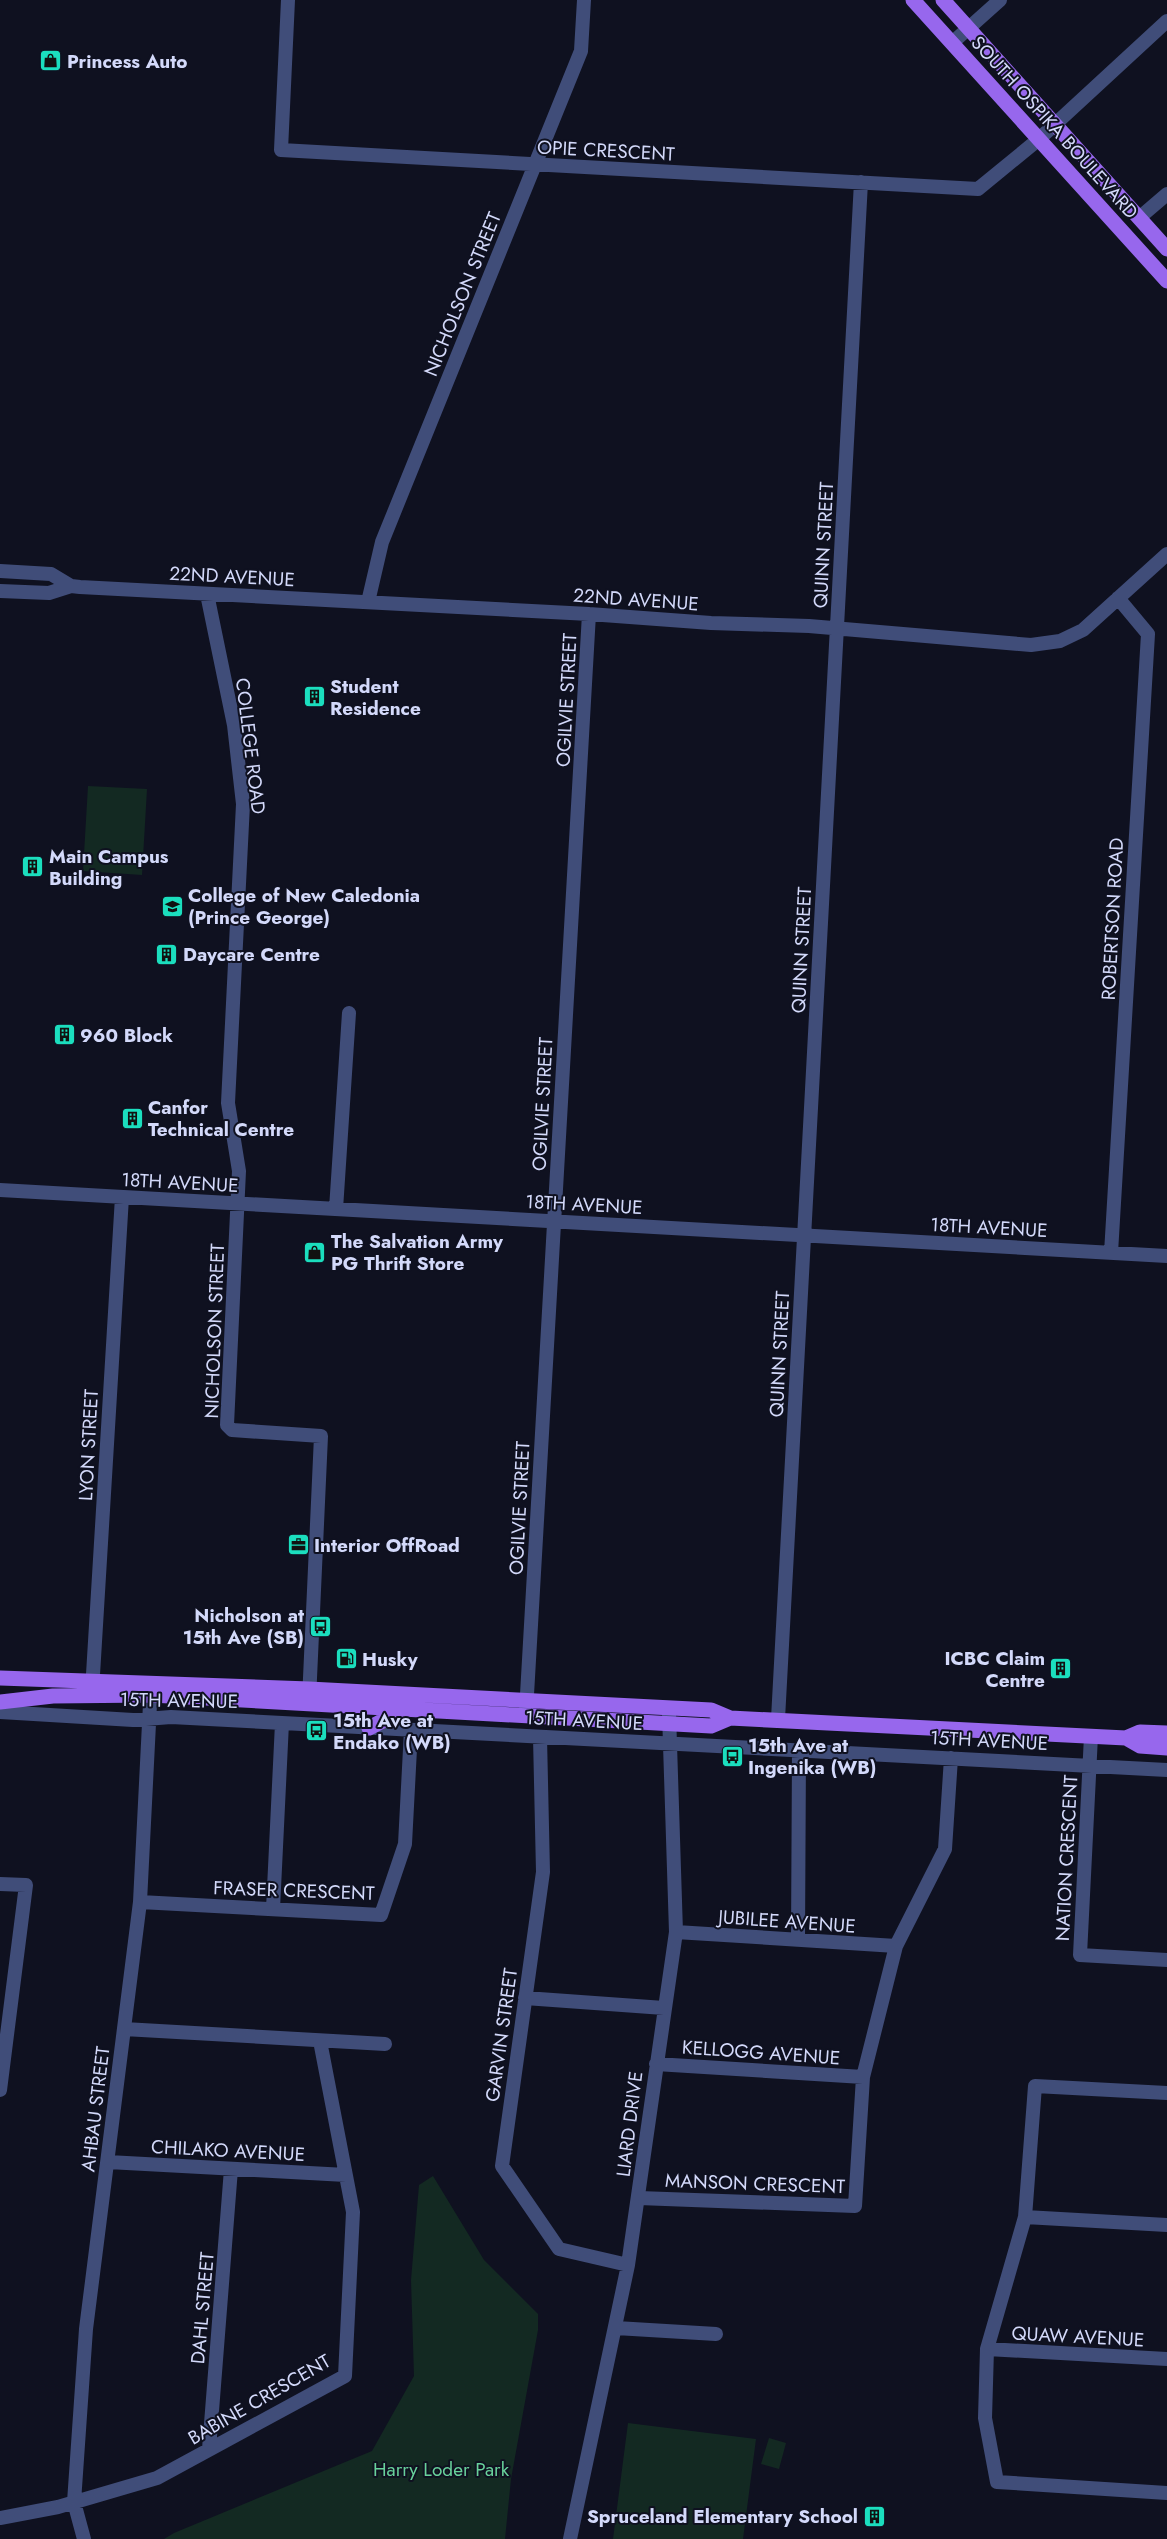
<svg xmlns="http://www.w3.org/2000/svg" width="1167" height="2539" font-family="Jost,sans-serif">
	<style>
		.green { fill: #132922 }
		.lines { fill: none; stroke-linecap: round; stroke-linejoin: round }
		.minor { stroke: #404d79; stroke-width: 14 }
		.major { stroke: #9767ed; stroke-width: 15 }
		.labels { text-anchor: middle; stroke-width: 4; stroke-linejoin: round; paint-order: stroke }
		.poi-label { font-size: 19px; font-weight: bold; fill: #d3d9fa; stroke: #0f1120; text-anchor: start }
		.street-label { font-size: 19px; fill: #d3d9fa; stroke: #0f1120 }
		.park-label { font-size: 19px; fill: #68d19b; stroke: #0f1120 }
	</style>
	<rect width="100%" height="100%" fill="#0f1120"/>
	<path class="green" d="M 88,786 L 147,789 L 142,875 L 83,871 Z
		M 433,2176 L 484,2260 L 538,2314 L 538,2330 L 511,2479 L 505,2539 L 164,2539 L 174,2533 L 372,2451 L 414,2376 L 411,2280 L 419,2185 Z
		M 628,2423 L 756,2439 L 743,2539 L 613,2539 Z
		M 769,2438 L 786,2443 L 779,2469 L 761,2464 Z"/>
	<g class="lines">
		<path class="minor" d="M 288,0 L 281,150 L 978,189 L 1039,139 L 1167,21
			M 952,43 L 1000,0
			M 1139,218 L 1167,194
			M 0,571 L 51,574 L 71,586
			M 0,591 L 49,593 L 71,586 L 80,587 L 589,614 L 711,623 L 809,626 L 1031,645 L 1060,641 L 1083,630 L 1167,554
			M 207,594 L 234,725 L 243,804 L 228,1103 L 239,1171 L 227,1425 L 232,1430 L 321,1436 L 309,1700
			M 368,602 L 382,542 L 581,51 L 584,0
			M 0,1190 L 1167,1256
			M 336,1209 L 349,1013
			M 1111,1253 L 1148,634 L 1118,598
			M 92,1691 L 122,1197
			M 0,1712 L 133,1720 L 171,1717 L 1167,1770
			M 526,1712 L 589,614
			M 778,1719 L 861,182
			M 1091,1736 L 1080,1955 L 1167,1960
			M 540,1737 L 543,1872 L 502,2166 L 559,2249 L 628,2265
			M 0,1884 L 26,1885 L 0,2090
			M 140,1902 L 381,1915 L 405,1844 L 411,1730
			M 273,1909 L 282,1723
			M 676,1932 L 896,1946
			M 798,1940 L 799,1750
			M 525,1998 L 664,2008
			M 124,2029 L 385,2044
			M 656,2064 L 863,2077
			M 1167,2093 L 1035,2086 L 1025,2217 L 987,2349 L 985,2418 L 997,2482 L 1167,2493
			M 108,2162 L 346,2175
			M 639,2198 L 855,2206 L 863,2077 L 896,1946 L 945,1849 L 951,1758
			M 1025,2217 L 1167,2225
			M 616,2328 L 716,2334
			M 987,2349 L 1167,2359
			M 209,2449 L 231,2169
			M 0,2518 L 58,2507 L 157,2478 L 345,2376 L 353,2212 L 320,2041
			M 84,2539 L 74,2502 L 86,2329 L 140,1902 L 151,1684
			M 570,2539 L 628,2265 L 676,1932 L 669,1713"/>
		<path class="major" d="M 913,0 L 1167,281
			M 943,0 L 1167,249
			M 0,1678 L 309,1689 L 711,1710 L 730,1718 L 1126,1738 L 1140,1746 L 1167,1748
			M 0,1702 L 53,1696 L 151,1695 L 711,1726 L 730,1718
			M 369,1728 L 403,1710
			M 1126,1738 L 1140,1732 L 1167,1733"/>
	</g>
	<defs>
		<symbol id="shop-square" viewBox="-11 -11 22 22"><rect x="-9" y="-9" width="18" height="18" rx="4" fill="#1bdebe" stroke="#0f1120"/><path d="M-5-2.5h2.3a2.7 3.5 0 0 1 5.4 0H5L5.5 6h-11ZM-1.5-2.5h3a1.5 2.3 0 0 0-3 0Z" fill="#111"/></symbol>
		<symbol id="building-square" viewBox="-11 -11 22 22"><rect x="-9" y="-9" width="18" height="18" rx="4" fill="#1bdebe" stroke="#0f1120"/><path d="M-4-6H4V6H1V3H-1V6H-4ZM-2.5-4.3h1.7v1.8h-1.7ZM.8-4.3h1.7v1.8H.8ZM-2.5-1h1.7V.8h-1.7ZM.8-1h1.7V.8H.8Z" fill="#111"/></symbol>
		<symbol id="university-square" viewBox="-11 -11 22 22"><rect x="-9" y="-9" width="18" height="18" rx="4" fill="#1bdebe" stroke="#0f1120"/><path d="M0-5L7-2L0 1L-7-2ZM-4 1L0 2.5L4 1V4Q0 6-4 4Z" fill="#111"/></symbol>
		<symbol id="office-square" viewBox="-11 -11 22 22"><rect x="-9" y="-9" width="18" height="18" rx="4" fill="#1bdebe" stroke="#0f1120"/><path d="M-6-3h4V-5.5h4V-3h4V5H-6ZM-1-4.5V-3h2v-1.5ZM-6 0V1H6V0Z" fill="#111"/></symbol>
		<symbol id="bus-square" viewBox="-11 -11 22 22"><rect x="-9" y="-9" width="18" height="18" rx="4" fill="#1bdebe" stroke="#0f1120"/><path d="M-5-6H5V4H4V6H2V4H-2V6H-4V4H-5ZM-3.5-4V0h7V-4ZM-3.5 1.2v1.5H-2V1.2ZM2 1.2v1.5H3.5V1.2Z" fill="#111"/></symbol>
		<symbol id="fuel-square" viewBox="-11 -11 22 22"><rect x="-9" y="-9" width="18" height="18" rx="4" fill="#1bdebe" stroke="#0f1120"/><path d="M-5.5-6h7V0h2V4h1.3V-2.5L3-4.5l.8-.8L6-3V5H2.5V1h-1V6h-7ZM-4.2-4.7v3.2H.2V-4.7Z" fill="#111"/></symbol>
	</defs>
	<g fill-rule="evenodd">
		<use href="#shop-square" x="38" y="48" width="25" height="25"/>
		<use href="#building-square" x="302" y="684" width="25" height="25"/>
		<use href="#building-square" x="20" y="854" width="25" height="25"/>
		<use href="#university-square" x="160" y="894" width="25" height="25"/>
		<use href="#building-square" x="154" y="942" width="25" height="25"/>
		<use href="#building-square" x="52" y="1022" width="25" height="25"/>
		<use href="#building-square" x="120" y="1106" width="25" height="25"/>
		<use href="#shop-square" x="302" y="1240" width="25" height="25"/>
		<use href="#office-square" x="286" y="1532" width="25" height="25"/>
		<use href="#bus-square" x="308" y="1614" width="25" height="25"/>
		<use href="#fuel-square" x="334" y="1646" width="25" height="25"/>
		<use href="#building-square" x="1048" y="1656" width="25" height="25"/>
		<use href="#bus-square" x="304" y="1718" width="25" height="25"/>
		<use href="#bus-square" x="720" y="1744" width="25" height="25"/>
		<use href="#building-square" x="862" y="2504" width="25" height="25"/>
	</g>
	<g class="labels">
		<g class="poi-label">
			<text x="67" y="68">Princess Auto</text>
			<text x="330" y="693">Student<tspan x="330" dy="22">Residence</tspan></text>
			<text x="49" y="863">Main Campus<tspan x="49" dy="22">Building</tspan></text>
			<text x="188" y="902">College of New Caledonia<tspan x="188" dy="22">(Prince George)</tspan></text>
			<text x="183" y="961">Daycare Centre</text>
			<text x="80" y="1042">960 Block</text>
			<text x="148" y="1114">Canfor<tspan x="148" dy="22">Technical Centre</tspan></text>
			<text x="331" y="1248">The Salvation Army<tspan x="331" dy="22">PG Thrift Store</tspan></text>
			<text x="314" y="1552">Interior OffRoad</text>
			<text x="304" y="1622" text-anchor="end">Nicholson at<tspan x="304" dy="22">15th Ave (SB)</tspan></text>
			<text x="1045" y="1665" text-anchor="end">ICBC Claim<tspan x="1045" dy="22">Centre</tspan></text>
			<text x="362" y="1666">Husky</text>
			<text x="333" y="1727">15th Ave at<tspan x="333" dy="22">Endako (WB)</tspan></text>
			<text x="748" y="1752">15th Ave at<tspan x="748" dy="22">Ingenika (WB)</tspan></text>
			<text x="858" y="2523" text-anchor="end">Spruceland Elementary School</text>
		</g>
		<g class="street-label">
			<text transform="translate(1055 127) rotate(48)" y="7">SOUTH OSPIKA BOULEVARD</text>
			<text transform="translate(606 150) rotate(3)" y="7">OPIE CRESCENT</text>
			<text transform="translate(462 294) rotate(-68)" y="7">NICHOLSON STREET</text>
			<text transform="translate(823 545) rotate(-87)" y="7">QUINN STREET</text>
			<text transform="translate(232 576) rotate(3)" y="7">22ND AVENUE</text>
			<text transform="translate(636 599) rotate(4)" y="7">22ND AVENUE</text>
			<text transform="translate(566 700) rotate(-87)" y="7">OGILVIE STREET</text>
			<text transform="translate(251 746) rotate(83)" y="7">COLLEGE ROAD</text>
			<text transform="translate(1112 919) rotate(-87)" y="7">ROBERTSON ROAD</text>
			<text transform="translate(801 950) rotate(-87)" y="7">QUINN STREET</text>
			<text transform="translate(542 1104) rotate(-87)" y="7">OGILVIE STREET</text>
			<text transform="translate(180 1182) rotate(3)" y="7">18TH AVENUE</text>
			<text transform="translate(584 1204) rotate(3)" y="7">18TH AVENUE</text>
			<text transform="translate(989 1227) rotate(3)" y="7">18TH AVENUE</text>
			<text transform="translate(214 1331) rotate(-88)" y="7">NICHOLSON STREET</text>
			<text transform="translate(779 1354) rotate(-87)" y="7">QUINN STREET</text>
			<text transform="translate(88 1445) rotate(-87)" y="7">LYON STREET</text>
			<text transform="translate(519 1508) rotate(-87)" y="7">OGILVIE STREET</text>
			<text transform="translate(179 1700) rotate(1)" y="7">15TH AVENUE</text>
			<text transform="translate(584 1720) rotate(3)" y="7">15TH AVENUE</text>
			<text transform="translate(989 1740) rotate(3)" y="7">15TH AVENUE</text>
			<text transform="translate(1066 1858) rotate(-87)" y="7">NATION CRESCENT</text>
			<text transform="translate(294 1890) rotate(2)" y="7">FRASER CRESCENT</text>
			<text transform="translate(787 1921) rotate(4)" y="7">JUBILEE AVENUE</text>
			<text transform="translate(501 2035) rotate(-82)" y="7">GARVIN STREET</text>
			<text transform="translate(761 2052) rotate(4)" y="7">KELLOGG AVENUE</text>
			<text transform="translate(95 2109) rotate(-83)" y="7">AHBAU STREET</text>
			<text transform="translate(629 2124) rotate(-83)" y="7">LIARD DRIVE</text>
			<text transform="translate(228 2150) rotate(3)" y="7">CHILAKO AVENUE</text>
			<text transform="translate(755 2183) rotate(2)" y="7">MANSON CRESCENT</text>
			<text transform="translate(202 2308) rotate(-85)" y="7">DAHL STREET</text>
			<text transform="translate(1078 2336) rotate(3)" y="7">QUAW AVENUE</text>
			<text transform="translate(259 2399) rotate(-30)" y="7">BABINE CRESCENT</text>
		</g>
		<g class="park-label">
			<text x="441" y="2476">Harry Loder Park</text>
		</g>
	</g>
</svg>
